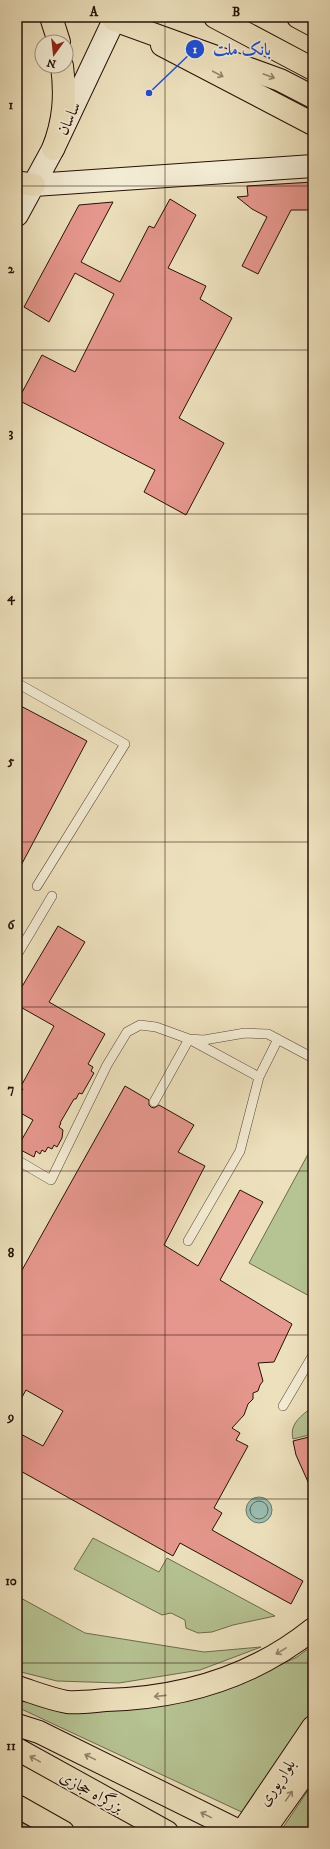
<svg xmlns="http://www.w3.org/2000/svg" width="330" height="1849" font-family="'IM FELL DW Pica',Amiri,serif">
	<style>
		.green { fill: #b6c393; stroke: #6f6a4d }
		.water { fill: #99beb0; stroke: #6c786c }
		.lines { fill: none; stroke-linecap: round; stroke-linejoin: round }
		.shore { stroke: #60675c; stroke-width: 1 }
		.building { fill: #e6978d; stroke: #281007 }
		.lane-casing { stroke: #594434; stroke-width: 10 }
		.secondary-casing { stroke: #281007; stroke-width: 24 }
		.primary-casing { stroke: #281007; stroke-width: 24 }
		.highway-casing { stroke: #281007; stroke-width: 24 }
		.lane { stroke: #f3ecd4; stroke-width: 9 }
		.secondary { stroke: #f3ecd4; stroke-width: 22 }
		.primary { stroke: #ede1bd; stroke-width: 22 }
		.highway { stroke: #ede1bd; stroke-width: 22 }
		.oneway { stroke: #94836b }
		.grid { fill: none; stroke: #281007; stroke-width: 1; stroke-opacity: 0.55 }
		.labels { text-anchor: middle; stroke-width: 3.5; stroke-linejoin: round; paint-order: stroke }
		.street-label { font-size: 16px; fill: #281007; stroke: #f3ecd4 }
		.leader { fill: none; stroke: #1d4ed8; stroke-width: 1.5 }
		.callout-dot { fill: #1d4ed8; stroke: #f3ecd4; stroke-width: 1.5 }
		.mark-label { font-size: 12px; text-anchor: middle; font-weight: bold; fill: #fff }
		.callout-label { font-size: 17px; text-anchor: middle; font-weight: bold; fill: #1d4ed8; stroke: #f3ecd4; stroke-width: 3.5; stroke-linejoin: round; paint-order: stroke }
		.neatline { fill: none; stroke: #281007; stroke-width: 1.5 }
		.grid-label { font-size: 13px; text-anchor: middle; font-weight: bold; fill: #281007 }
	</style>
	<rect width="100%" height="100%" fill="#ede1bd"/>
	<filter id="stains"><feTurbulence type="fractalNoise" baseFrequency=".005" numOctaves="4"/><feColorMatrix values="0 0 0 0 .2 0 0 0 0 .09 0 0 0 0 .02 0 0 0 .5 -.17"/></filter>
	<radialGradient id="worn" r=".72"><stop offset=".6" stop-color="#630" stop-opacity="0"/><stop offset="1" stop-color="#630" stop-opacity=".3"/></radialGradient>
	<path class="green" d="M 313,1145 L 313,1298 L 249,1263 Z
		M 313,1406 L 313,1434 L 293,1439 C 289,1423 302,1416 313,1406 Z
		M 93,1538 L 159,1572 L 167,1558 L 275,1616 L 233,1625 L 212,1632 L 198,1633 L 186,1628 L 185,1620 L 171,1613 L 162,1615 L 74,1569 Z
		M 17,1596 L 85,1633 L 204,1652 L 261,1647 L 200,1670 L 119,1683 L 57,1681 L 17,1671 Z
		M 313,1645 L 313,1720 L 248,1815 L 17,1707 L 17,1700 L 77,1710 L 235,1686 L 297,1657 Z
		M 313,1783 L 313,1832 L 280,1832 Z
		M 17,1820 L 40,1832 L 23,1832 L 17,1827 Z"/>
	<path class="water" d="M246 1510a13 13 0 1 1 26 0a13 13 0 1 1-26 0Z"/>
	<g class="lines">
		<path class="shore" d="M250 1510a9 9 0 1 1 18 0a9 9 0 1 1-18 0Z"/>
	</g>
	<path class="building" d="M 313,182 L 313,210 L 291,210 L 258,274 L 242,266 L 267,217 L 252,209 L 237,197 L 248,196 L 247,186 Z
		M 170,199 L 196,215 L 168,268 L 206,286 L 200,299 L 232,318 L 179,418 L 224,443 L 186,515 L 144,492 L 155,470 L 18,400 L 42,355 L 75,372 L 114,294 L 75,273 L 49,322 L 24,307 L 79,205 L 113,202 L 81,262 L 120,282 L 149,226 L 154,228 Z
		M 17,704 L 87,741 L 17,873 Z
		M 58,926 L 85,942 L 49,1002 L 105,1034 L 88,1064 L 93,1067 L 91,1071 L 94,1073 L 82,1094 L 79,1093 L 76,1099 L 74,1099 L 60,1123 L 61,1123 L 59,1127 L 63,1130 L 62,1138 L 57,1147 L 54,1145 L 52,1149 L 48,1147 L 45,1152 L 42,1150 L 40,1154 L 36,1151 L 34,1157 L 17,1148 L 33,1120 L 17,1111 L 17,1103 L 22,1093 L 21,1092 L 23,1089 L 20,1088 L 54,1026 L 17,1005 L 17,995 Z
		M 125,1086 L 149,1100 L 149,1105 L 151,1107 L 154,1108 L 159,1105 L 194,1125 L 178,1152 L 205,1166 L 164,1245 L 198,1266 L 240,1190 L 263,1202 L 220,1280 L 292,1324 L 274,1362 L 258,1363 L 263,1381 L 260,1385 L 258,1391 L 253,1393 L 253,1399 L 248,1404 L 244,1415 L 232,1428 L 240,1433 L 236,1440 L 248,1446 L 214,1508 L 222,1513 L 212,1530 L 303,1581 L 291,1604 L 180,1543 L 173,1556 L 17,1469 L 17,1432 L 43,1446 L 63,1411 L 26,1390 L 17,1406 L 17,1279 Z
		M 313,1436 L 313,1493 L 296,1455 L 293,1441 Z"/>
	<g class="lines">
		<defs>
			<path id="lane" d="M 17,683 L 125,744 L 37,886
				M 17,955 L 52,896
				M 154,1102 L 189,1039 L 204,1040 L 245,1033 L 268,1034 L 313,1058
				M 17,1160 L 51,1180 L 107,1065 L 127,1032 L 140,1025 L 156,1027 L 189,1039 L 259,1077
				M 188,1241 L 240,1151 L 259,1077 L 278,1039
				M 283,1406 L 313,1355"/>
			<path id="secondary" d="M 34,185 L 313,166
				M 17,215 L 53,149 L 114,20"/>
			<path id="primary" d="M 51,17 L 59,42
				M 162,45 L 313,124
				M 53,149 C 64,121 66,96 62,66
				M 17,182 L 34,185
				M 242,1832 L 313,1727
				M 263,1832 L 313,1762"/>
			<path id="highway" d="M 215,17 L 313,69
				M 298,17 L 313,25
				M 114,20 L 280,80 L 313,97
				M 17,1687 C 33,1692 50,1699 67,1702 C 79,1703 94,1701 106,1700 C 182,1698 253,1677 313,1629
				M 17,1725 L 39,1732 L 241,1832
				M 17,1749 L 167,1832
				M 17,1806 L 63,1832"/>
		</defs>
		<use href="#lane" class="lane-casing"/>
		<use href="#secondary" class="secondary-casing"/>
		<use href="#primary" class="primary-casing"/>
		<use href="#highway" class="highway-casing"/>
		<use href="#lane" class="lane"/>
		<use href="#secondary" class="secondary"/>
		<use href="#primary" class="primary"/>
		<use href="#highway" class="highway"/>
	</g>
	<defs><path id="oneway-shaft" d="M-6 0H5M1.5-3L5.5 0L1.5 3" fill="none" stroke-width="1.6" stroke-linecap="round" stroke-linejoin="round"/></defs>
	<g class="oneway">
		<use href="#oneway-shaft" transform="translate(218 74) rotate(28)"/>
		<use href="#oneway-shaft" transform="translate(269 76) rotate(20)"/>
		<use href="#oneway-shaft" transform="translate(281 1651) rotate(149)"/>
		<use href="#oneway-shaft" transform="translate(160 1696) rotate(174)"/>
		<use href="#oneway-shaft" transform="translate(90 1757) rotate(-154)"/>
		<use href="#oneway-shaft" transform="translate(35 1759) rotate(-151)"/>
		<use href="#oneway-shaft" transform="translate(289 1796) rotate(-55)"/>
		<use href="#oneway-shaft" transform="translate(206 1815) rotate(-154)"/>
	</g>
	<path class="grid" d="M 165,17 L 165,1832M 17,186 L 313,186M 17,350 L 313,350M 17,514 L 313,514M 17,678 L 313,678M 17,842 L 313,842M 17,1007 L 313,1007M 17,1171 L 313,1171M 17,1335 L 313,1335M 17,1499 L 313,1499M 17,1663 L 313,1663"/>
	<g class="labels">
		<g class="street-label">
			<text transform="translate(68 118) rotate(-65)" y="6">ساسان</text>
			<text transform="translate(276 1782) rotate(-56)" y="6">بلوار پوری</text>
			<text transform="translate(92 1791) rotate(29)" y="6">بزرگراه حجازی</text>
		</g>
	</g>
	<path class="leader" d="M149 93L195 49"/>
	<g class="callout-dot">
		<circle cx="149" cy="93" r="4"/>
		<circle cx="195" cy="49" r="10"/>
	</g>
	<g class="mark-label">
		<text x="195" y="53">1</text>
	</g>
	<g class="callout-label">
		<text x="242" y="55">بانک ملت</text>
	</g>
	<rect width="330" height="1849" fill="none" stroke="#ede1bd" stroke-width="44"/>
	<g transform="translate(54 54) rotate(195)"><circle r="19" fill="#f3ecd4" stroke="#a29482"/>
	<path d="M0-3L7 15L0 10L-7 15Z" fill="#8f2418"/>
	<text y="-6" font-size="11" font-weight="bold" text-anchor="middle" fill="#281007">N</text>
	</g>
	<rect x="22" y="22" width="286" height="1805" class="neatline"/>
	<g class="grid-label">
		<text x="94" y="16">A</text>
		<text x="236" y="16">B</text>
		<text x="11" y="109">1</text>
		<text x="11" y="273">2</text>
		<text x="11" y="437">3</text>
		<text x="11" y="601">4</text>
		<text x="11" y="765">5</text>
		<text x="11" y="929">6</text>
		<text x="11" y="1093">7</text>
		<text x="11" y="1257">8</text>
		<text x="11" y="1421">9</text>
		<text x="11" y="1585">10</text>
		<text x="11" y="1750">11</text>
	</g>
	<rect width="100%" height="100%" filter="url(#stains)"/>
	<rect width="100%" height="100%" fill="url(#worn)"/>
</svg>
